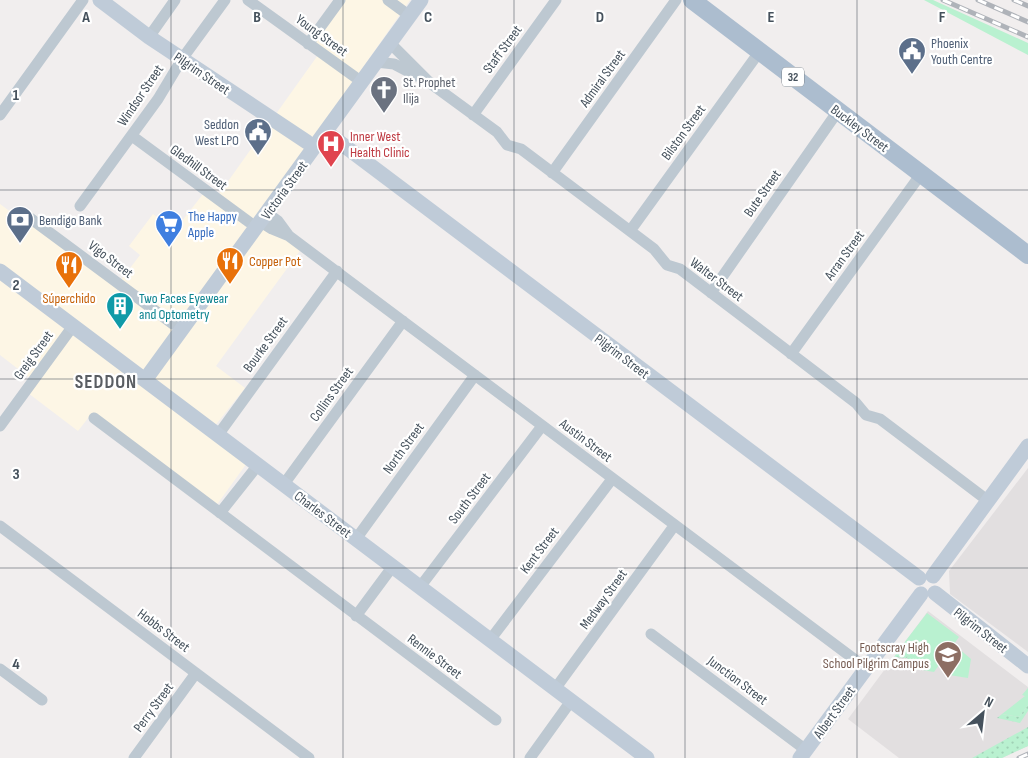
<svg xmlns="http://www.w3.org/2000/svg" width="1028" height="758" font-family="'Sofia Sans Condensed',sans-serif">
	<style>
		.commercial { fill: #fdf6e5 }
		.education { fill: #e2dfe0 }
		.green { fill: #b9f1d0 }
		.garden { fill: url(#garden-dots) }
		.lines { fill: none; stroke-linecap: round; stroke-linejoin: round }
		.street { stroke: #bdc8d1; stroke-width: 11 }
		.secondary { stroke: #bfcbd8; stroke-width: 15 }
		.primary { stroke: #acbdcf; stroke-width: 18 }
		.rail-casing { stroke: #afb3b9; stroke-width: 5 }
		.rail { stroke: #fff; stroke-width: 3; stroke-dasharray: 9; stroke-linecap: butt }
		.grid { fill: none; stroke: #45515c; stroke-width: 1; stroke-opacity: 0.55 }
		.labels { text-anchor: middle; stroke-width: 4.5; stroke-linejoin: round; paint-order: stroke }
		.shield { fill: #fff; stroke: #7d858d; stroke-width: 1 }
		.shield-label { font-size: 12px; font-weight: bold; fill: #45515c }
		.street-label { font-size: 14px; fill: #45515c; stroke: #fff }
		.service-label { font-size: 14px; fill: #4e5e75; stroke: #fff; text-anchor: start }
		.worship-label { font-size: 14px; fill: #5b616d; stroke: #fff; text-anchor: start }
		.health-label { font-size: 14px; fill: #be3a42; stroke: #fff; text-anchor: start }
		.shop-label { font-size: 14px; fill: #366cbe; stroke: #fff; text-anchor: start }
		.food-label { font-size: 14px; fill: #c56008; stroke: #fff; text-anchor: start }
		.culture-label { font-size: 14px; fill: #0d838f; stroke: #fff; text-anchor: start }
		.education-label { font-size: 14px; fill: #785e54; stroke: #fff; text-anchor: end }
		.district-label { font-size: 19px; font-weight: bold; letter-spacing: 1px; fill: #5a5e63; stroke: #fff }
		.grid-label { font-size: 16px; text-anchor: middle; font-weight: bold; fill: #45515c; stroke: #fff; stroke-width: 4.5; stroke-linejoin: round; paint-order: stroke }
	</style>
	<defs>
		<pattern id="garden-dots" width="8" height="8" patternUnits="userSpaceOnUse" patternTransform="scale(1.25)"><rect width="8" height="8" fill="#b9f1d0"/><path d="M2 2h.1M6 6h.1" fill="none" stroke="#a0d0b5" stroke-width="1.8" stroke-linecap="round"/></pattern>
	</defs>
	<rect width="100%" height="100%" fill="#f1eeee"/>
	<path class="commercial" d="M 336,0 L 410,0 L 259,216 L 302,248 L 216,366 L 245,388 L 214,427 L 252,456 L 216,506 L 92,413 L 78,431 L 28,393 L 35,382 L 0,355 L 0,204 L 23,221 L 30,211 L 121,280 L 140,255 L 129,246 L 153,214 L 175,230 L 203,194 L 214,201 L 318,55 L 305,45 Z"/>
	<path class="education" d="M 1028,468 L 1028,652 L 950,594 L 949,571 Z
		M 928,611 L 1028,687 L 1028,746 L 1002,758 L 899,758 L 848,719 Z"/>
	<path class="green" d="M 924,0 L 933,0 L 1028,43 L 1028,55 Z
		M 927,613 L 959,637 L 934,672 L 905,667 L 910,647 L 916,647 L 907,639 Z
		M 958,648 L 971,659 L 968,678 L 949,675 L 949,669 L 943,666 Z
		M 1028,688 L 1028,705 L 1019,717 L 1002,714 L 1025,696 L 1022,695 Z"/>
	<path class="garden" d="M 907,639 L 917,647 L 910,648 L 907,658 L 894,657 Z
		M 1028,705 L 1028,711 L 1020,723 L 997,718 L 1002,714 L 1019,717 Z
		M 1028,727 L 1028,746 L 1002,758 L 972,758 Z"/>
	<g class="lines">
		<path class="street" d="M 248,0 L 355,77
			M 388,0 L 403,11
			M 149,37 L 175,0
			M 390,43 L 430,83 L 497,132 L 507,145 L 521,149 L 654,249 L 667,265 L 680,269 L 856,403 L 866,415 L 880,419 L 987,500
			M 308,44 L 340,0
			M 376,62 L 394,64 L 417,76
			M 0,115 L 83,0
			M 473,115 L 556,0
			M 132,136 L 249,222
			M 552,173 L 676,0
			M 80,206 L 158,99 L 182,59 L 225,0
			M 267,213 L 278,221 L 289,236 L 866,668
			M 30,218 L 173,324
			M 261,222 L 272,229 L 289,236
			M 630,231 L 760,51
			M 711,293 L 838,111
			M 791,354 L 921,174
			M 94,418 L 496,720
			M 0,426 L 73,326
			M 218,435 L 337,271
			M 284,484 L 403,321
			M 220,513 L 258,465
			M 0,526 L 309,758
			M 356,539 L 475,375
			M 420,587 L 542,426
			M 356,616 L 393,566
			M 651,634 L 806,750
			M 490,640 L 612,479
			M 0,669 L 42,700
			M 555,689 L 674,526
			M 134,758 L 196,673
			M 530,758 L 571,701"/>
		<path class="secondary" d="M 100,0 L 149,37 L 307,142
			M 326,132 L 919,578
			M 0,271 L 647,758
			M 145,380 L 421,0
			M 933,576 L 1028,446
			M 935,593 L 1028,666
			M 800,758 L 921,594"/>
		<path class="primary" d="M 692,0 L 1028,255"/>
		<defs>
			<path id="rail" d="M 943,0 L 1028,37
				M 978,0 L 1028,22
				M 1014,0 L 1028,6
				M 1019,758 L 1028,754"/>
		</defs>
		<use href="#rail" class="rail-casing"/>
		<use href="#rail" class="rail"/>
	</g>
	<path class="grid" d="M 171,0 L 171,758M 343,0 L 343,758M 514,0 L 514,758M 685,0 L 685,758M 857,0 L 857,758M 0,190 L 1028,190M 0,379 L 1028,379M 0,568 L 1028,568"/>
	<defs>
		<symbol id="civic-pin" viewBox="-11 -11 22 30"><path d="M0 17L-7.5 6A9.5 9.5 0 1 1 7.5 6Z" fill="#5c6f8a" stroke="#fff"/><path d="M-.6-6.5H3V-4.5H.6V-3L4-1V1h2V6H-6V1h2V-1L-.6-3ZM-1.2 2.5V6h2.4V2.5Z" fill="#fff"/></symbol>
		<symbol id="church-pin" viewBox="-11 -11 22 30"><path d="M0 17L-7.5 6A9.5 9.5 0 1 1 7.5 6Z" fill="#6b7280" stroke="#fff"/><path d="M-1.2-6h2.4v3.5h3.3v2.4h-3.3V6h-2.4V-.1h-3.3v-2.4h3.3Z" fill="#fff"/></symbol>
		<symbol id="hospital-pin" viewBox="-11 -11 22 30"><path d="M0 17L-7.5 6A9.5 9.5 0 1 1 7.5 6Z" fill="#e0444e" stroke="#fff"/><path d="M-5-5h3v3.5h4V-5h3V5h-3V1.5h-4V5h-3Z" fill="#fff"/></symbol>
		<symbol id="bank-pin" viewBox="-11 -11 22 30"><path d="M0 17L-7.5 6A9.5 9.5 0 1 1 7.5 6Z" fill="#5c6f8a" stroke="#fff"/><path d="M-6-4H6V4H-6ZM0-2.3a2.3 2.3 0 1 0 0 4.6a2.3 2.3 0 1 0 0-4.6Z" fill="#fff"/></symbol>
		<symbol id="supermarket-pin" viewBox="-11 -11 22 30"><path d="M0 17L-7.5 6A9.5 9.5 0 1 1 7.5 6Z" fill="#3f7fe0" stroke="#fff"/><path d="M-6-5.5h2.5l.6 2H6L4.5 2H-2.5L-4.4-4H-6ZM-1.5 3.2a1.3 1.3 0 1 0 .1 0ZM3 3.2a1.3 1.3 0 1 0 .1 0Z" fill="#fff"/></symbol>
		<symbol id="restaurant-pin" viewBox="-11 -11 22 30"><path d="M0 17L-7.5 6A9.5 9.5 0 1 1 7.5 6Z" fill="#e8710a" stroke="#fff"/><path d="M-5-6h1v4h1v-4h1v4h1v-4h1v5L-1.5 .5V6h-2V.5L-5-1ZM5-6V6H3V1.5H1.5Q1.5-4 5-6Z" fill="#fff"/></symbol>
		<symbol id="building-pin" viewBox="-11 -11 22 30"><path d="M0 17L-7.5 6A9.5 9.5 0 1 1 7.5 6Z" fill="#0f9aa8" stroke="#fff"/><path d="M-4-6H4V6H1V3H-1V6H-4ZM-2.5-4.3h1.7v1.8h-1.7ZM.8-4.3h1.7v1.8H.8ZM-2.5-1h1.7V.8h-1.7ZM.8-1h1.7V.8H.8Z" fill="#fff"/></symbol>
		<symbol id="school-pin" viewBox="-11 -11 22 30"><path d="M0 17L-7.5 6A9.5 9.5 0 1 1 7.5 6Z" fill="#8d6e63" stroke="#fff"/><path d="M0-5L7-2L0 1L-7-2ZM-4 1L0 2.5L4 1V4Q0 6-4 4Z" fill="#fff"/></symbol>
	</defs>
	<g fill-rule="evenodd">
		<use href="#civic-pin" x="896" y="35" width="32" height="43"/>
		<use href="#church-pin" x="368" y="74" width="32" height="43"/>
		<use href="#civic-pin" x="242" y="116" width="32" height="43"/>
		<use href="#hospital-pin" x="315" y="128" width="32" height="43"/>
		<use href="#bank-pin" x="4" y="204" width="32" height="43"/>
		<use href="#supermarket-pin" x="153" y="208" width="32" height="43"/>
		<use href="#restaurant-pin" x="214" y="245" width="32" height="43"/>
		<use href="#restaurant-pin" x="53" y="249" width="32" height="43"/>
		<use href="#building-pin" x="104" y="290" width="32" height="43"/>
		<use href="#school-pin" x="932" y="639" width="32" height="43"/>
	</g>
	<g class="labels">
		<rect class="shield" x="782" y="67.5" width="22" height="19" rx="4"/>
		<g class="shield-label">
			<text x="793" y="81">32</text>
		</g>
		<g class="street-label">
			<text transform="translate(322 35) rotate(36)" y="5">Young Street</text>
			<text transform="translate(502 49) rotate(-54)" y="5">Staff Street</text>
			<text transform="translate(202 73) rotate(34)" y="5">Pilgrim Street</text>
			<text transform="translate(602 78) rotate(-54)" y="5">Admiral Street</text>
			<text transform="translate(140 95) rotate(-56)" y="5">Windsor Street</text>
			<text transform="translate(860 128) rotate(37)" y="5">Buckley Street</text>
			<text transform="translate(683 132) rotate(-54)" y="5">Bilston Street</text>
			<text transform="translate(199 167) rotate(36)" y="5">Gledhill Street</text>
			<text transform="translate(284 190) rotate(-54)" y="5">Victoria Street</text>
			<text transform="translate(762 193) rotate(-55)" y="5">Bute Street</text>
			<text transform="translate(844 255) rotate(-54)" y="5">Arran Street</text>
			<text transform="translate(111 259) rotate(37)" y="5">Vigo Street</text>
			<text transform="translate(717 279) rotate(37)" y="5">Walter Street</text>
			<text transform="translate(265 344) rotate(-54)" y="5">Bourke Street</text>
			<text transform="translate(33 355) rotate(-54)" y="5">Greig Street</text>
			<text transform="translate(622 356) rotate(37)" y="5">Pilgrim Street</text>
			<text transform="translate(331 394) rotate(-54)" y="5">Collins Street</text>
			<text transform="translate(586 440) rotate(37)" y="5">Austin Street</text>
			<text transform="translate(403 448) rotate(-54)" y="5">North Street</text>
			<text transform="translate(469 498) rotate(-53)" y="5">South Street</text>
			<text transform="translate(323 514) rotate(37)" y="5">Charles Street</text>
			<text transform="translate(539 550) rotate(-53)" y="5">Kent Street</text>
			<text transform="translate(603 599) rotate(-54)" y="5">Medway Street</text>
			<text transform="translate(164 630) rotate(37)" y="5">Hobbs Street</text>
			<text transform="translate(981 630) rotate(38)" y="5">Pilgrim Street</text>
			<text transform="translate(435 656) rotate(37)" y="5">Rennie Street</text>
			<text transform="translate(738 680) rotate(37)" y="5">Junction Street</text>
			<text transform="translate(153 707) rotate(-54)" y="5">Perry Street</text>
			<text transform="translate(834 712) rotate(-54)" y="5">Albert Street</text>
		</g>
		<g class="service-label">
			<text x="931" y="48">Phoenix<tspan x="931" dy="16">Youth Centre</tspan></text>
			<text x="239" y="129" text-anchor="end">Seddon<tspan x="239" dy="16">West LPO</tspan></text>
			<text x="39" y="225">Bendigo Bank</text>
		</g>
		<g class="worship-label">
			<text x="403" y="87">St. Prophet<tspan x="403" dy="16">Ilija</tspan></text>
		</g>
		<g class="health-label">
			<text x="350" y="141">Inner West<tspan x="350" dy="16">Health Clinic</tspan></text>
		</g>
		<g class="shop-label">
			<text x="188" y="221">The Happy<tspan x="188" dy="16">Apple</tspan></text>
		</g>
		<g class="food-label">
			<text x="249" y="266">Copper Pot</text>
			<text x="69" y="303" text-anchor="middle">Súperchido</text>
		</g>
		<g class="culture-label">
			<text x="139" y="303">Two Faces Eyewear<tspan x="139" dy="16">and Optometry</tspan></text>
		</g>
		<g class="education-label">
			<text x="929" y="652">Footscray High<tspan x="929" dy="16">School Pilgrim Campus</tspan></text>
		</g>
		<g class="district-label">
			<text x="106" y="388">SEDDON</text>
		</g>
	</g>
	<g class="grid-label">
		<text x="86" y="22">A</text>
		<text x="257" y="22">B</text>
		<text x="428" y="22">C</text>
		<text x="600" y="22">D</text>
		<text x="771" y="22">E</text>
		<text x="942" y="22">F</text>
		<text x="16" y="100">1</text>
		<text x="16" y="290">2</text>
		<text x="16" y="479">3</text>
		<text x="16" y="669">4</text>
	</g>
	<g transform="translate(983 713) rotate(28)" stroke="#ffffff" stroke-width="4" paint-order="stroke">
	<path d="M0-4L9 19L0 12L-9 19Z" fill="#45515c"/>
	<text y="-8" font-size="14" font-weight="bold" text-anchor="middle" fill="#45515c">N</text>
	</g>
</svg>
